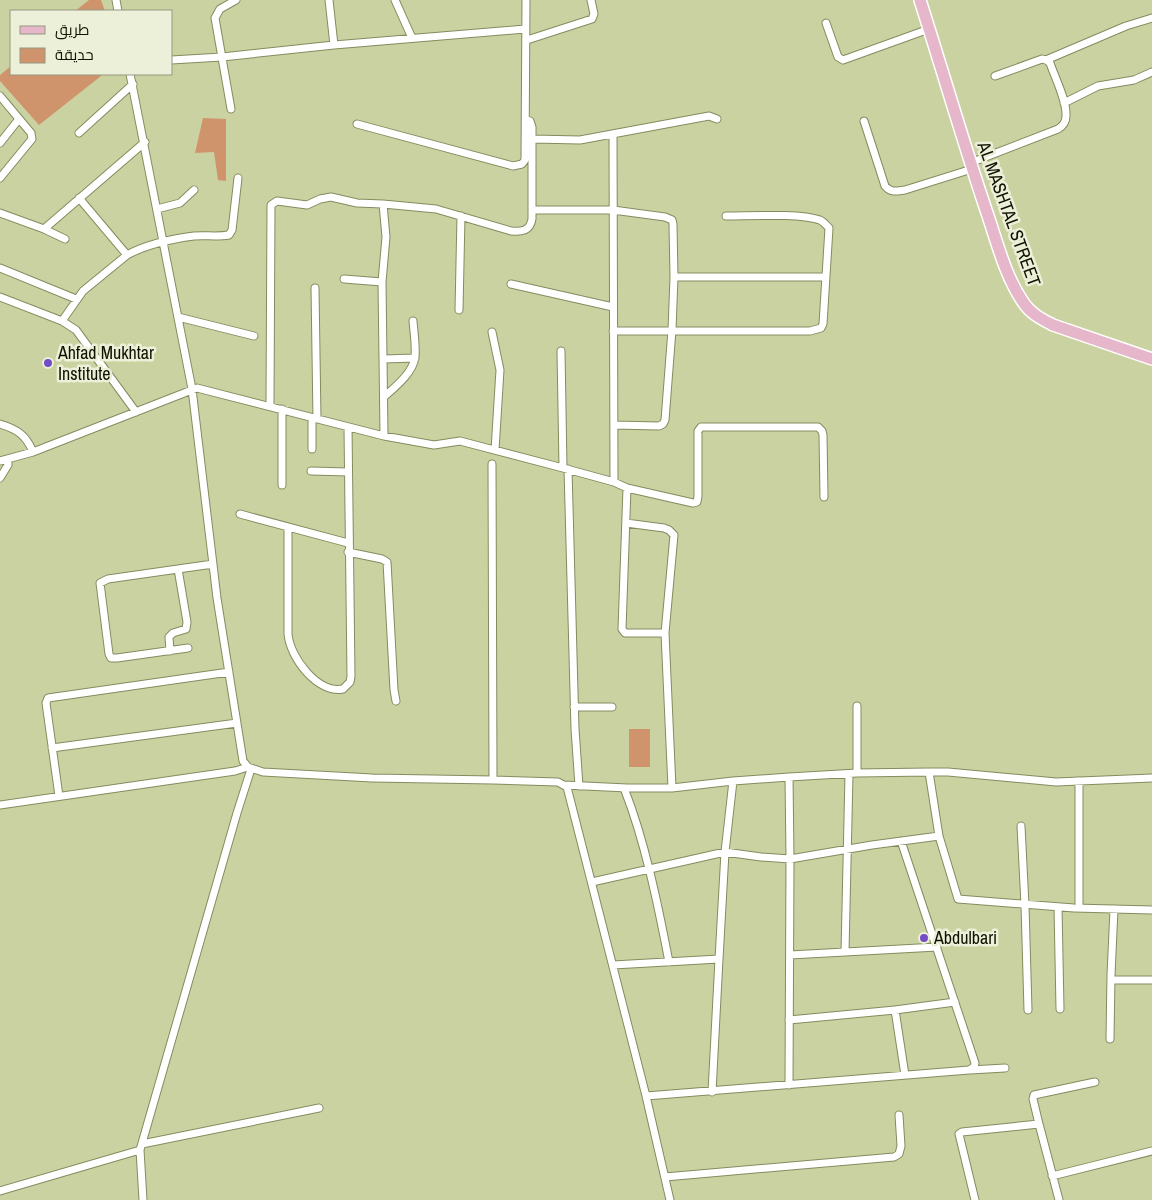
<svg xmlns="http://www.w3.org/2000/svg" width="1152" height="1200" font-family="'Archivo Narrow',Cairo,sans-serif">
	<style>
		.green { fill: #d0946d }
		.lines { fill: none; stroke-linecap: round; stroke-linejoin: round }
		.street-casing { stroke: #858b5e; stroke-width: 9 }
		.primary-casing { stroke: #fff; stroke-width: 14 }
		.street { stroke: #fff; stroke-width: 7 }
		.primary { stroke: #e6b6ca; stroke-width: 11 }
		.poi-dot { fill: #744dc6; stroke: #edf0d8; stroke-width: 2 }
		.labels { text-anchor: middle; stroke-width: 5; stroke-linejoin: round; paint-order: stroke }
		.street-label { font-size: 18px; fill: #101202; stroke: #edf0d8 }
		.poi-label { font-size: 18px; fill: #101202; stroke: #edf0d8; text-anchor: start }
	</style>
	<rect width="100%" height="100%" fill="#cbd2a2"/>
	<path class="green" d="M 89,0 L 101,0 L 105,11 L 75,11 Z
		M 11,66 L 11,74 L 100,74 L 101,76 L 39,125 L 0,81 L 0,75 Z
		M 203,118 L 226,119 L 226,181 L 218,180 L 214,152 L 195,153 Z
		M 629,729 L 650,729 L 650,767 L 629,767 Z"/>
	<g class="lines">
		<defs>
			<path id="street" d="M 116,0 L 118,11
				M 329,0 L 334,45
				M 395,0 L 412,38
				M 826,23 L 838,57 L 843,60 L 929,29
				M 527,40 L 592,19 L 594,14 L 591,0
				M 171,60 L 222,57 L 334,45 L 525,29
				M 1046,60 L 1126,26 L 1152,18
				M 130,74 L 192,389 L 217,598 L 243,761 L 248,767 L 263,772 L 372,778 L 493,780 L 558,782 L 567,787 L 646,1096 L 670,1200
				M 0,96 L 31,133 L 32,139 L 0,178
				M 1064,103 L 1098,86 L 1134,80 L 1152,72
				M 231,109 L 215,18 L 220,9 L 236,0
				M 864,121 L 885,186 C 891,193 896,191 905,190 L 972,169
				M 357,124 L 513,166 L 522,164 L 525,160 L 526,0
				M 79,133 L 133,84
				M 613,134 L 614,482
				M 532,139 L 580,140 L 709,116 L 717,119
				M 0,143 L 19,119
				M 970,163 L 1058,129 C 1063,126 1066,122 1066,116 C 1067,101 1055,78 1050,63 L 1046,60 L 1042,59 L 995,76
				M 79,198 L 127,255
				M 157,209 L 180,203 L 194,190
				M 532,210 L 613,210 L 665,217 L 672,220 L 673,224 L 674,277 L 672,330 L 665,420 L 663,424 L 659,426 L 614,425
				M 0,213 L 44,229 L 145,142
				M 44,229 L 65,239
				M 0,268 L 76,299
				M 674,277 L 826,277
				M 344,279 L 382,282
				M 511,284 L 613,307
				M 315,288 L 317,419
				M 0,297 L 62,321 L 76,330 L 136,412
				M 459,310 L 461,216
				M 178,317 L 254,336
				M 62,321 L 83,291 L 127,255 C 147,244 171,239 194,236 C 205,235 217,237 229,235 L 232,230 L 238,178
				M 613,331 L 810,331 L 821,328 L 823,324 L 829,228 C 826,225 824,222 820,220 C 799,213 750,216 726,216
				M 492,332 L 500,370 L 495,450
				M 561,351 L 563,468
				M 384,359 L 415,358
				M 384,397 C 395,387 413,373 415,357 C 416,345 414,333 413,321
				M 270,406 L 271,205 L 277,201 L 307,205 L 320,199 L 331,197 L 357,203 L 383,204
				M 0,424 C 17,429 26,435 33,452
				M 384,436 L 382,282 L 386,237 L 383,204 L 436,209 L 511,231 C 522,232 530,231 532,219 L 532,127 L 530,121 L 526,120
				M 312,449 L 312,418
				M 0,461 L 33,452 L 197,388 L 384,436 L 434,445 L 460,441 L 563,468 L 614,482 L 627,488 L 693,503 L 697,502 L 698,496 L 698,431 L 701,427 L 818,427 L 822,431 L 823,435 L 824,497
				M 492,464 L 493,780
				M 568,469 L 575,729 L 579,786
				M 311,471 L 348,472
				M 0,478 L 8,465 L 8,459
				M 282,485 L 282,409
				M 627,488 L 622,629 L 625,633 L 665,633
				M 240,514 L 348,543
				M 626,523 L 664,528 L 669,530 L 674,535 L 665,633 L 672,788
				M 288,527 L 288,634 C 290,658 318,694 343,689 L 350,682 L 351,676 L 348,427
				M 348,552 L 382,559 L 387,562 L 394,690 L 396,701
				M 188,648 L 117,658 L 111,658 L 109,654 L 100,583 L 108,579 L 213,564
				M 170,651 L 169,637 L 173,633 L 186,629 L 187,622 L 178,569
				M 574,707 L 612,707
				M 52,748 L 237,723
				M 929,772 L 948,772 L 1056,782 L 1152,778
				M 857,773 L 857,706
				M 789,777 L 790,859 L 789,1085
				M 1079,781 L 1079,908
				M 564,785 L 627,788 L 672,788 L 733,781 L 789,777 L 857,773 L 929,772 L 939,836 L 958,899 L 1074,908 L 1152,910
				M 624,788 C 645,841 658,905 669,962
				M 59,796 L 46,703 L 48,698 L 229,672
				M 0,805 L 235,771 L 248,767
				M 1021,826 L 1025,905 L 1028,1010
				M 592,882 L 725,852 L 761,857 L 790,859 L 872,845 L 939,836
				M 1058,907 L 1060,1009
				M 845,952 L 849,774
				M 790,955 L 937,947
				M 613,965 L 719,959 L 725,852 L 733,781
				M 1111,980 L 1152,980
				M 895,1010 L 905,1075
				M 789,1020 L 895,1010 L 955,1002
				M 1110,1039 L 1111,975 L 1114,909
				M 970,1070 L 1005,1068
				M 712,1092 L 719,959
				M 646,1096 L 969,1070 L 974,1067 L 975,1063 L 901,841
				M 1039,1124 L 1033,1099 L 1034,1095 L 1095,1082
				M 142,1144 L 319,1108
				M 1052,1176 L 1152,1151
				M 665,1177 L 894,1157 L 899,1154 L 901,1146 L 899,1115
				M 0,1191 L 140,1150
				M 143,1200 L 140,1150 L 237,813 L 251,769
				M 975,1200 L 959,1134 L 962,1132 L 1039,1124 L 1059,1200"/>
			<path id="primary" d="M 920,0 C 942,69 962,138 985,207 C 996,238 1004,274 1023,302 C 1030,313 1041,319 1053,325 L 1152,359"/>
		</defs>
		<use href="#street" class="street-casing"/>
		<use href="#primary" class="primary-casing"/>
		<use href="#street" class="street"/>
		<use href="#primary" class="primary"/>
	</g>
	<g class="poi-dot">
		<circle cx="48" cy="363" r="5"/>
		<circle cx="924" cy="938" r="5"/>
	</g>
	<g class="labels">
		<g class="street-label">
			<text transform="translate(1009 214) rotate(70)" y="6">AL MASHTAL STREET</text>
		</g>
		<g class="poi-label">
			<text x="58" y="359">Ahfad Mukhtar<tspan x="58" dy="21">Institute</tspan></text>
			<text x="934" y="944">Abdulbari</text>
		</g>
	</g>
	<rect x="10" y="10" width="162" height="65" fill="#edf0d8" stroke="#959782"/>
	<rect x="20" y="26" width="25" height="8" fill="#e6b6ca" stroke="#959782"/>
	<text x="55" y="35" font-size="15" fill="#101202">طريق</text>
	<rect x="20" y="48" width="25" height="15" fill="#d0946d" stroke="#959782"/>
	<text x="55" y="60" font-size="15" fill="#101202">حديقة</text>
</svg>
